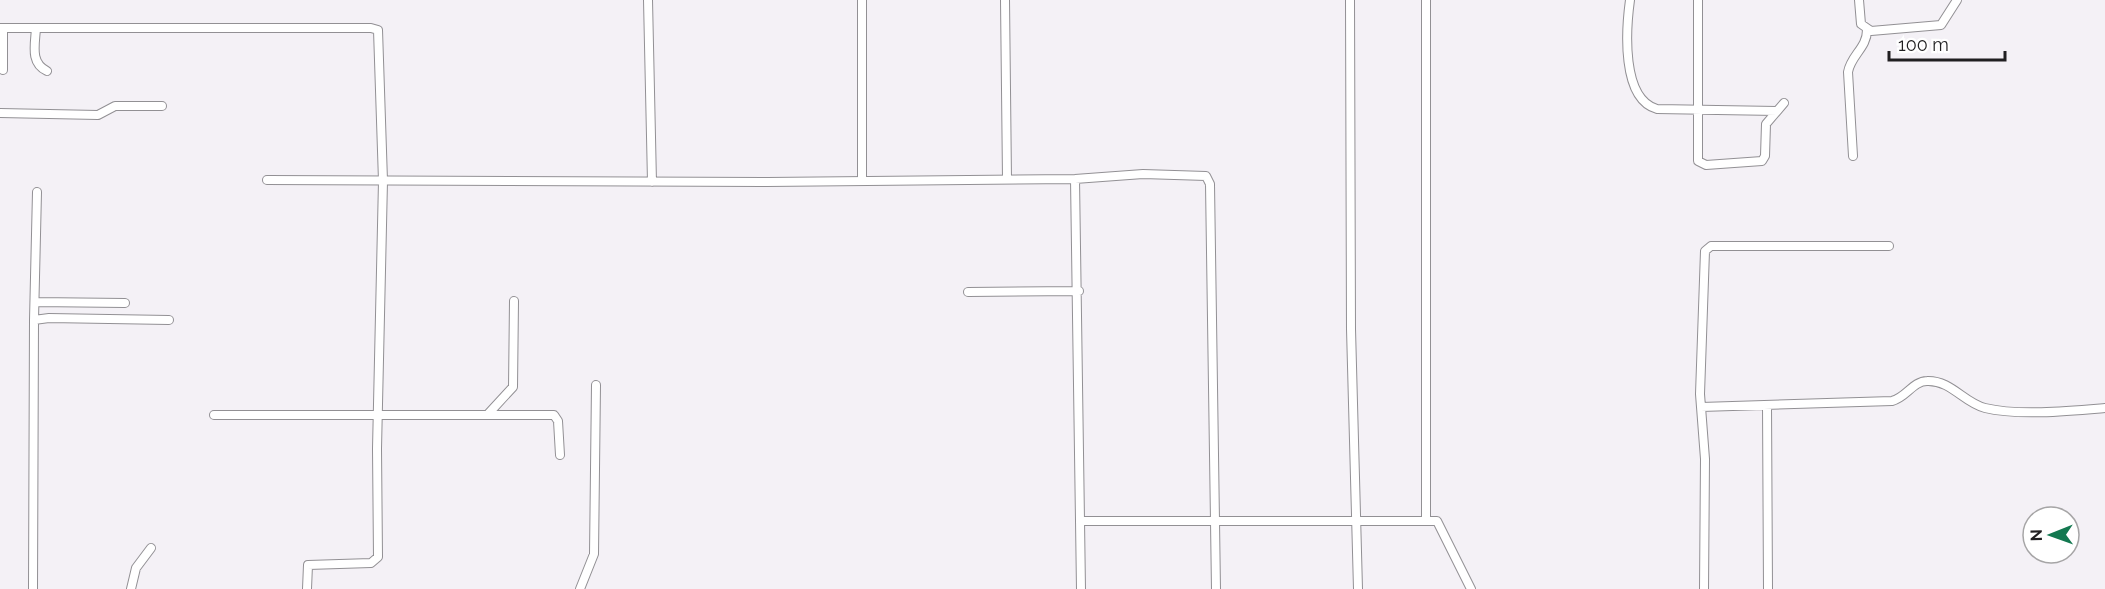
<svg xmlns="http://www.w3.org/2000/svg" width="2105" height="589" font-family="Raleway,sans-serif">
	<style>
		.lines { fill: none; stroke-linecap: round; stroke-linejoin: round }
		.minor-casing { stroke: #929094; stroke-width: 10 }
		.minor { stroke: #fff; stroke-width: 8 }
	</style>
	<rect width="100%" height="100%" fill="#f4f1f6"/>
	<g class="lines">
		<defs>
			<path id="minor" d="M 648,0 L 652,182
				M 1005,0 L 1007,179
				M 1350,0 L 1351,329 L 1358,589
				M 1630,0 C 1626,29 1621,99 1657,109 L 1777,111
				M 1698,0 L 1698,161 L 1706,165 L 1762,161 L 1765,156 L 1766,124 L 1784,103
				M 1859,0 L 1861,24 L 1871,31 L 1941,25 L 1957,0
				M 0,28 L 371,28 L 378,30 L 383,181 L 377,449 L 378,557 L 371,563 L 308,565 L 307,589
				M 3,28 L 3,70
				M 36,28 C 35,45 30,63 47,71
				M 0,113 L 98,115 L 115,106 L 162,106
				M 1853,156 L 1848,72 C 1851,55 1867,48 1867,30
				M 1075,179 L 1081,589
				M 267,180 L 767,182 L 1075,179 L 1143,174 L 1206,176 L 1210,184 L 1216,589
				M 862,180 L 862,0
				M 968,292 L 1079,291
				M 35,302 L 125,303
				M 34,320 L 37,192
				M 1767,405 L 1768,589
				M 1701,407 L 1892,401 C 1906,398 1913,381 1927,381 C 1951,380 1964,403 1985,408 C 2018,416 2070,411 2105,408
				M 489,413 L 513,387 L 514,301
				M 214,415 L 554,415 L 558,421 L 560,455
				M 1426,520 L 1426,0
				M 1081,521 L 1437,521 L 1471,589
				M 33,589 L 34,320 L 49,318 L 169,320
				M 131,589 L 136,568 L 151,548
				M 580,589 L 594,554 L 596,385
				M 1704,589 L 1705,459 L 1700,394 L 1705,251 L 1711,246 L 1889,246"/>
		</defs>
		<use href="#minor" class="minor-casing"/>
		<use href="#minor" class="minor"/>
	</g>
	<g transform="translate(2051 535) rotate(269)"><circle r="28" fill="#ffffff" stroke="#a6a5a6" stroke-width="1.5"/>
	<path d="M0-4.5L10 22L0 15L-10 22Z" fill="#137850"/>
	<text y="-9" font-size="16" font-weight="bold" text-anchor="middle" fill="#201f21">N</text>
	</g>
	<path d="M1889 51v9h116v-9" fill="none" stroke="#201f21" stroke-width="3"/>
	<text x="1898" y="51" font-size="18" fill="#201f21" stroke="#ffffff" stroke-width="4.5" paint-order="stroke">100 m</text>
</svg>
